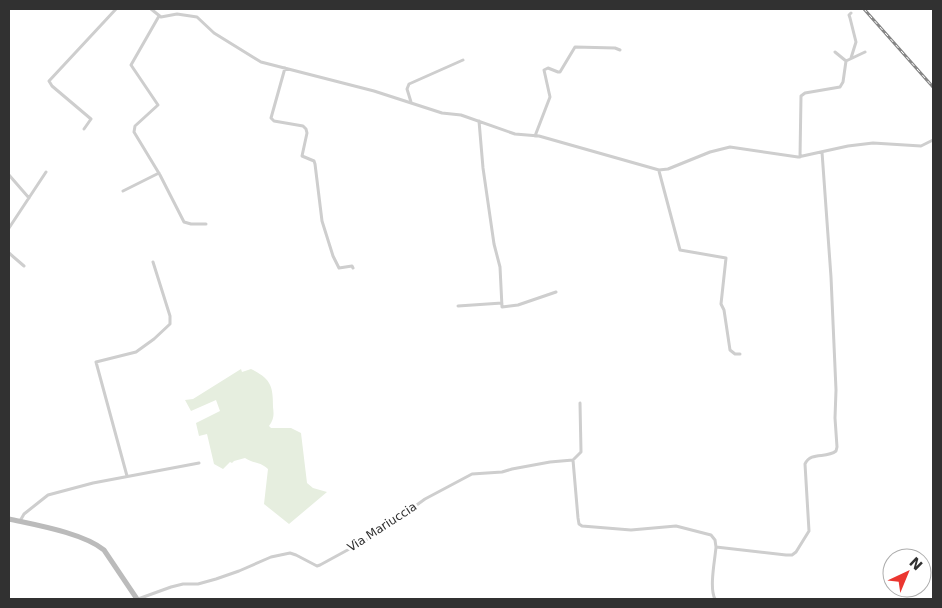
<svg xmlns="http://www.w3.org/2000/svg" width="942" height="608" font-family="'DejaVu Sans',sans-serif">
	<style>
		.green { fill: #e6eedf }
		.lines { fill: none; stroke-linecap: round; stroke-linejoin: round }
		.minor { stroke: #cecece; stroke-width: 3 }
		.secondary { stroke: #bbb; stroke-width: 5 }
		.rail-casing { stroke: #868686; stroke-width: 3 }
		.rail { stroke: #fff; stroke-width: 1; stroke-dasharray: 4; stroke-linecap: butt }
		.labels { text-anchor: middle; stroke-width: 5; stroke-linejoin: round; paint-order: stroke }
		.street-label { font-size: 12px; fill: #313131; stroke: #fff }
	</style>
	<rect width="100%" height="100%" fill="#fff"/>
	<path class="green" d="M 241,369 L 242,372 L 251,369 C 271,379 273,386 273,407 C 274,415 274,419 269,426 L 271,428 L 291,428 L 301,433 L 307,483 L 313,488 L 327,492 L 289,524 L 264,504 L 268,469 C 259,461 254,464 245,458 L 234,461 L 232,463 L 230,462 L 223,469 L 214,464 L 207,434 L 199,436 L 196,423 L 220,411 L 216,400 L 191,411 L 185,400 L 193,399 Z"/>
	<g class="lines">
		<path class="minor" d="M 151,9 L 161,17 L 177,14 L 197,17 L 214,33 L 261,62 L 374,91 L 442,113 L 461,115 L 515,134 L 539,136 L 659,170 L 668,169 L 710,152 L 730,147 L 798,157 L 848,146 L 873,143 L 921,146 L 933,140
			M 851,13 L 849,15 L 850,18 L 856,42 L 851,58
			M 159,16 L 131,65 L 158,105 L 135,126 L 134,132 L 160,175 L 184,222 L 191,224 L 206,224
			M 835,52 L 846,61 L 865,52
			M 285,68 L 271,118 L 274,121 L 303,126 L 306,129 L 307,133 L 302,156 L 314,161 L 315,164 L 322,221 L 333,256 L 339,268 L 352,266 L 353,268
			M 411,102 L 407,89 L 409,84 L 463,60
			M 479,121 L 483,168 L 494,244 L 500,267 L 502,307 L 518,305 L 556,292
			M 84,129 L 91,119 L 52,86 L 49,81 L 116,9
			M 535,136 L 550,97 L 544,70 L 548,68 L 558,72 L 560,72 L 575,47 L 615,48 L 620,50
			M 800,157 L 801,96 L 805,93 L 840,87 L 843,82 L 846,61
			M 659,171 L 680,250 L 726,258 L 721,304 L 724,310 L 730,350 L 735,354 L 740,354
			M 9,175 L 29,198
			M 123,191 L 159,173
			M 9,228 L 46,172
			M 9,253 L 24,266
			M 458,306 L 502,303
			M 573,460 L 578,518 L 579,524 L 582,526 L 631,530 L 676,526 L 711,535 L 715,540 L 716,547 L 786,555 L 792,555 L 796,552 L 809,531 L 805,464 C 811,451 826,459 836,451 L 837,447 L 835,418 L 836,390 L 831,277 L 822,152
			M 573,460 L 581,452 L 580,403
			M 127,476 L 96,362 L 136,352 L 154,339 L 170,324 L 170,316 L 153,262
			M 20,521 L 24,514 L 48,495 L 93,483 L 199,463
			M 138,599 L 171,587 L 183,584 L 198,584 L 216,579 L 239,571 L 271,557 L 290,553 L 296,555 L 317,566 L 320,565 L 375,535 L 425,499 L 472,474 L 502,472 L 512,469 L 550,462 L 573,460
			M 715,599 C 709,588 715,560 716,547"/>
		<path class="secondary" d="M 9,519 C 36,525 83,533 104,550 L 137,599"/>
		<defs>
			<path id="rail" d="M 864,9 L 933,87"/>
		</defs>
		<use href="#rail" class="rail-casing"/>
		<use href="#rail" class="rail"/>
	</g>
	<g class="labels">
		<g class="street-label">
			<text transform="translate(382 527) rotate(-33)" y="4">Via Mariuccia</text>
		</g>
	</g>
	<rect width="942" height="608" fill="none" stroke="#313131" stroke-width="20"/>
	<g transform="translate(907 573) rotate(44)"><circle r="24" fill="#ffffff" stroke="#adadad"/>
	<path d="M0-4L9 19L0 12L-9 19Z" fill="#eb3630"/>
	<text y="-8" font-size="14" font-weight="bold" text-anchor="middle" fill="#313131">N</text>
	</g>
</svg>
